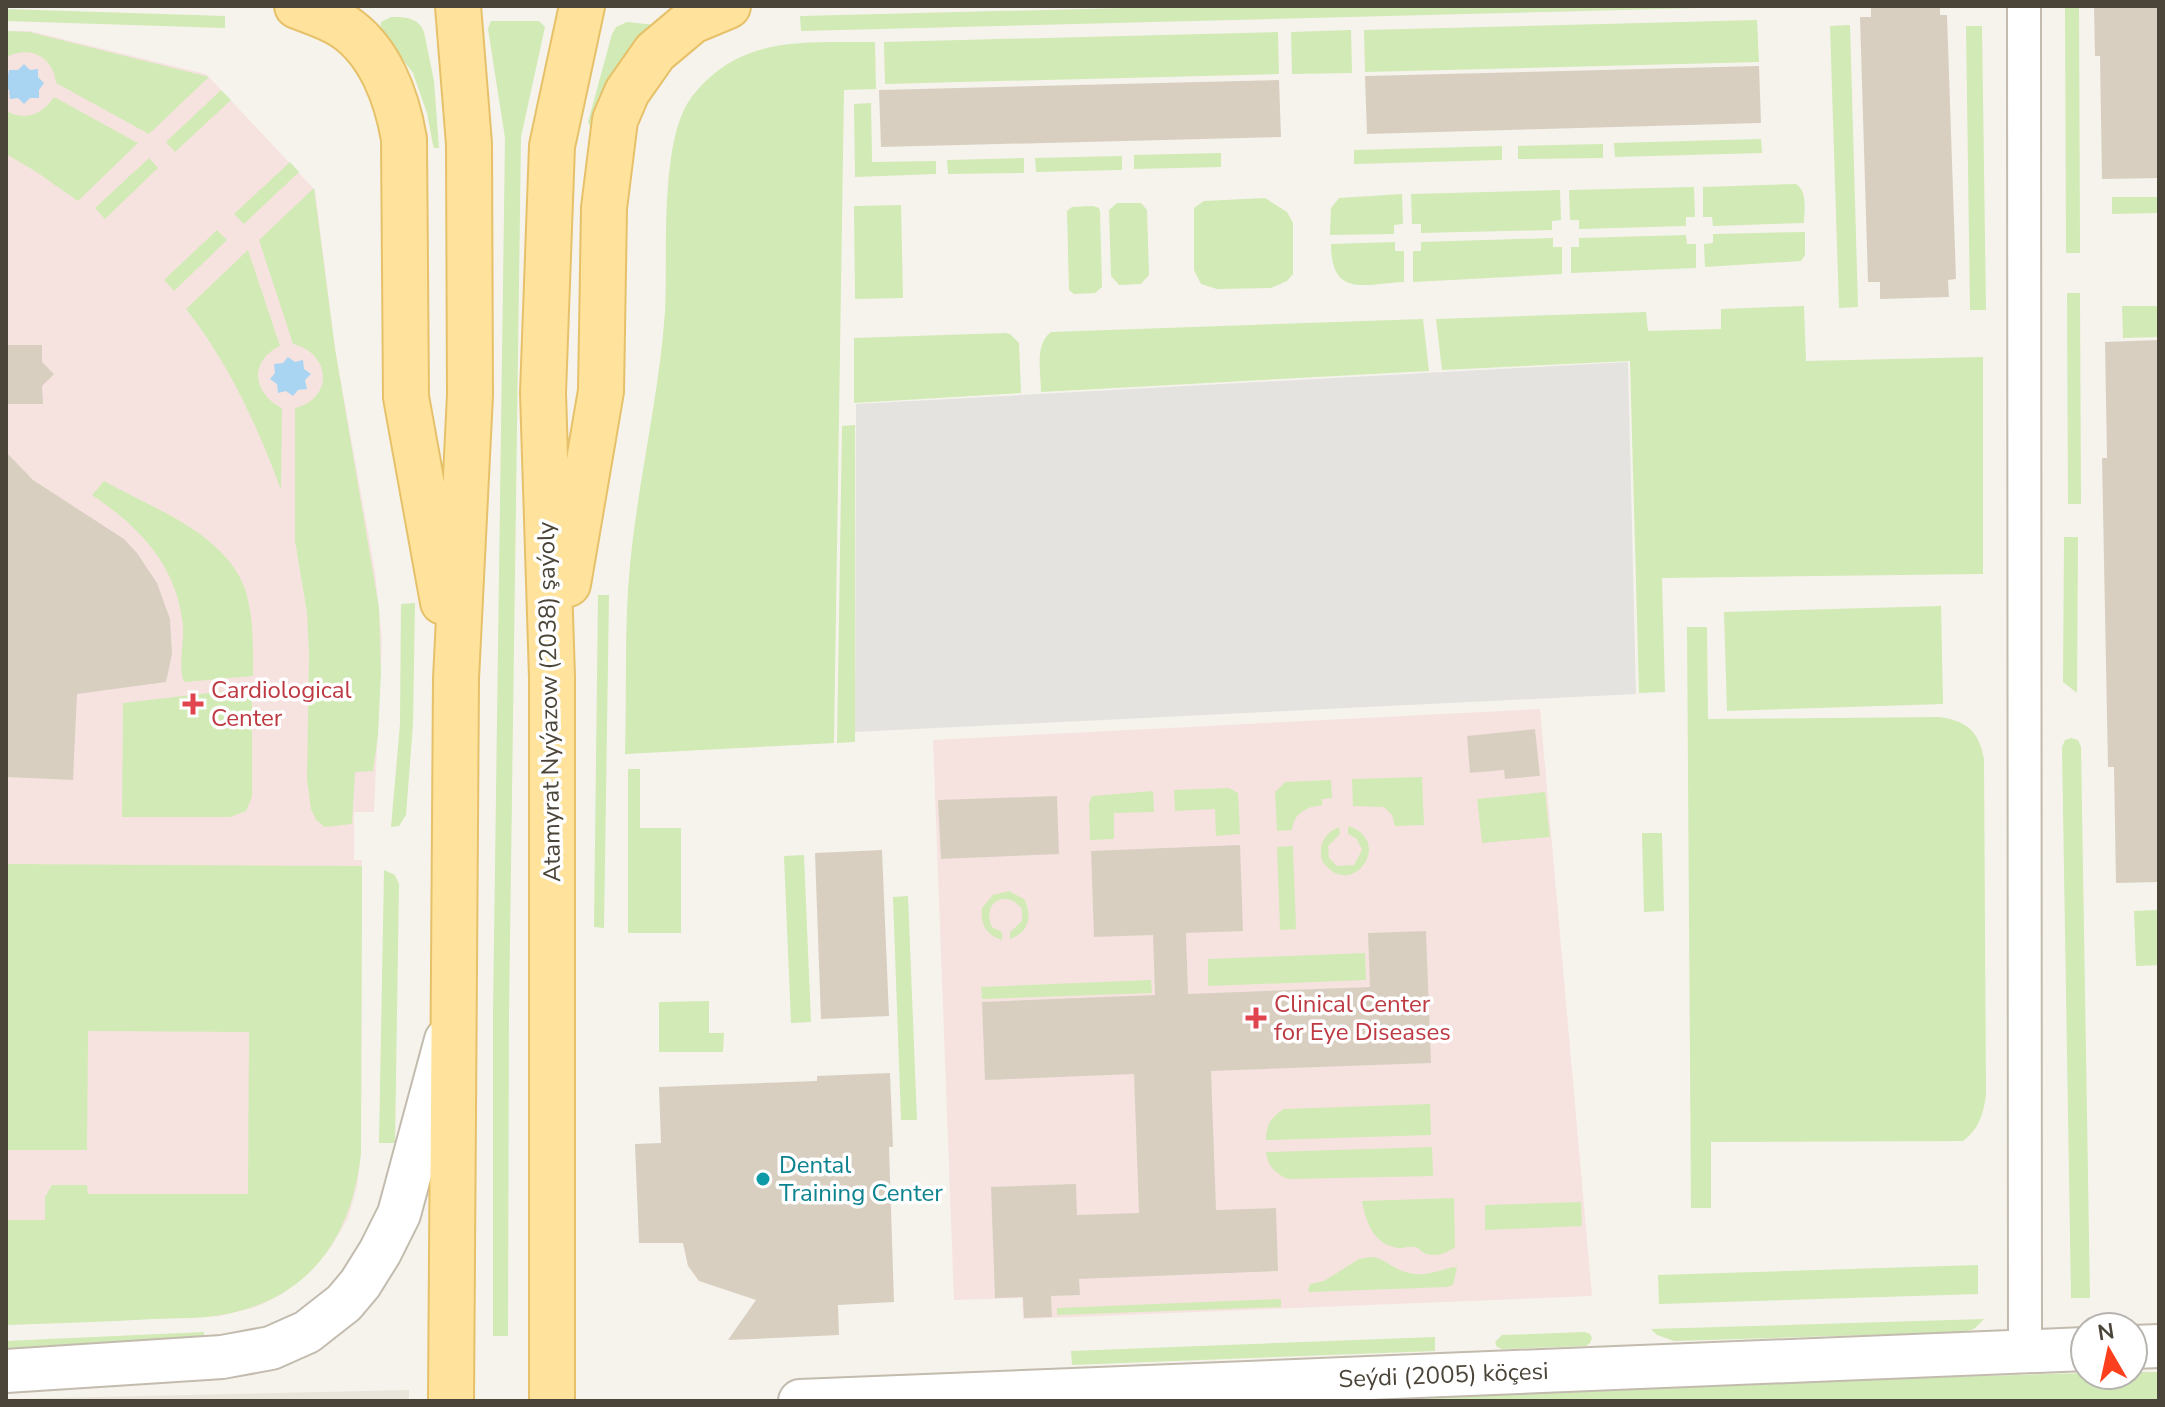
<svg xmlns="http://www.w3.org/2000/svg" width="2165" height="1407" font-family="'Nunito Sans',sans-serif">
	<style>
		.residential { fill: #eae5da }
		.medical { fill: #f6e3e0 }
		.green { fill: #d2eab5 }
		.parking { fill: #e5e3e0 }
		.water { fill: #a9d4f2 }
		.building { fill: #d8cfc1 }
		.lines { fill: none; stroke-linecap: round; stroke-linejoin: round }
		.minor-casing { stroke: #c2bbae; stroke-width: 36 }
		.tertiary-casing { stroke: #c2bbae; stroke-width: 46 }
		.primary-casing { stroke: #e6c16a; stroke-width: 48 }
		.minor { stroke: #fff; stroke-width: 32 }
		.tertiary { stroke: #fff; stroke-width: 42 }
		.primary { stroke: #ffe39c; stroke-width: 44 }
		.health-dot { fill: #e0444e; stroke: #fff; stroke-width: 3 }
		.culture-dot { fill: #0f9aa8; stroke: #fff; stroke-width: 3 }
		.labels { text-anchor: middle; stroke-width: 7; stroke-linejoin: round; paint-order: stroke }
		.health-label { font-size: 24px; fill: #be3a42; stroke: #fff; text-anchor: start }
		.street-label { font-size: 24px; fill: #4b4439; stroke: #fff }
		.culture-label { font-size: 24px; fill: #0d838f; stroke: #fff; text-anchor: start }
	</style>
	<rect width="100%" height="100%" fill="#f6f3ec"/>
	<path class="residential" d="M 409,1390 L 409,1401 L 6,1401 L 6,1399 Z"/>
	<path class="medical" d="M 6,31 L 30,31 L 206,74 L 315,190 L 335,349 L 375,571 L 382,640 L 374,812 L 354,812 L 354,860 L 362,860 L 361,1153 L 357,1187 L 348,1218 L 331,1247 L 309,1273 L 282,1294 L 256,1307 L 220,1316 L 6,1325 Z
		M 1540,709 L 1592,1296 L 1023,1319 L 1022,1298 L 954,1300 L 933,740 Z"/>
	<path class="green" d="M 1204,6 L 1780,6 L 801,31 L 800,16 Z
		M 2065,6 L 2079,6 L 2080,253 L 2066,253 Z
		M 6,9 L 225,16 L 225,28 L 6,21 Z
		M 391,17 C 405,17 418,17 424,32 L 434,81 L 439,148 L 434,148 L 433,145 L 427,113 L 413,73 L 380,29 L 381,22 Z
		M 1757,20 L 1759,62 L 1365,72 L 1364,30 Z
		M 491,21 L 539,21 L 545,27 L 521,137 L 509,1013 L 508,1336 L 493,1336 L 493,1013 L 505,138 L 488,29 Z
		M 627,22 L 656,25 L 590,126 L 588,122 L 612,34 L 616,27 Z
		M 1850,25 L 1858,307 L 1839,308 L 1830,26 Z
		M 1966,26 L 1982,26 L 1986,310 L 1970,310 Z
		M 1351,30 L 1352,73 L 1292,74 L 1291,32 Z
		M 6,31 L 29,32 L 209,77 L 149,134 L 56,83 C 53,56 30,45 6,57 Z
		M 1278,32 L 1279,74 L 885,84 L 884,42 Z
		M 875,42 L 876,89 L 844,90 L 834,743 L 625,754 C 627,691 624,627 630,565 C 638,481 659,397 665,312 C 668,256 659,141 691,98 C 740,34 804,43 875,42 Z
		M 221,90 L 231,100 L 175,152 L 166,142 Z
		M 54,97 L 138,143 L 78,201 L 35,171 L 6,154 L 6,111 C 26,121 42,115 54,97 Z
		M 871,103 L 872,162 L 936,161 L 936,174 L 855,177 L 854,104 Z
		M 1761,139 L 1762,153 L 1615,157 L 1614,143 Z
		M 1603,144 L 1603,158 L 1518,159 L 1518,146 Z
		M 1502,146 L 1502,160 L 1354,164 L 1354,150 Z
		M 1221,153 L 1221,167 L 1134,169 L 1134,155 Z
		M 1122,156 L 1122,170 L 1036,172 L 1035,158 Z
		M 149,158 L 158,168 L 105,219 L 95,208 Z
		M 1024,158 L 1024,173 L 948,174 L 947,160 Z
		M 290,162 L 299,172 L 244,224 L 234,214 Z
		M 1796,184 C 1808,192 1804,210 1804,223 L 1713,226 L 1712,217 L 1703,217 L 1703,187 Z
		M 1694,187 L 1695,217 L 1686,217 L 1686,226 L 1579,229 L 1579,220 L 1570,220 L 1569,190 Z
		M 314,188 L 335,349 L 379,608 L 381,672 L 378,735 L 373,771 L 355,772 L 352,824 L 325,827 L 316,820 L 311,809 L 307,779 L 309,654 L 307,613 L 295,541 L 295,408 C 334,399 331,353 293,344 L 259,240 Z
		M 1560,190 L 1561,220 L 1552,221 L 1552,230 L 1421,233 L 1421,224 L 1412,224 L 1411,194 Z
		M 1402,194 L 1403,224 L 1394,225 L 1394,234 L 1330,235 L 1331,208 L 1339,198 Z
		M 2112,197 L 2159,197 L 2159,213 L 2112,214 Z
		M 1265,198 L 1287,212 L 1293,223 L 1293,274 L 1287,281 L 1271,288 L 1217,289 L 1201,284 L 1194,270 L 1194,208 L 1204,201 Z
		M 1117,203 L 1141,203 L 1147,210 L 1149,275 L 1141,284 L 1119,285 L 1111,276 L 1109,210 Z
		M 901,205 L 903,298 L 855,299 L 854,206 Z
		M 1093,206 L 1099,208 L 1100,212 L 1102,287 L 1095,293 L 1074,294 L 1069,290 L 1067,211 L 1072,207 Z
		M 217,230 L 227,240 L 174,291 L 164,280 Z
		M 1805,232 L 1805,255 L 1801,261 L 1705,267 L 1704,244 L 1713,243 L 1713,234 Z
		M 1686,235 L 1687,244 L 1696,244 L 1696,268 L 1571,273 L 1571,247 L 1579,247 L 1579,238 Z
		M 1553,238 L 1553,247 L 1562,247 L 1562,274 L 1413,282 L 1413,251 L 1421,251 L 1421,242 Z
		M 1395,242 L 1395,251 L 1404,251 L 1404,282 C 1364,284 1331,298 1331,244 Z
		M 248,250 L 280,346 C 248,361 253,394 282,408 L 281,490 C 257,425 229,364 186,309 Z
		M 2067,293 L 2080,293 L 2081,504 L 2068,504 Z
		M 1804,306 L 1806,361 L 1983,357 L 1983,574 L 1662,578 L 1665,692 L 1639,693 L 1630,361 L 1442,370 L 1436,319 L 1646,312 L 1648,331 L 1721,329 L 1721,309 Z
		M 2122,306 L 2159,306 L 2159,337 L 2123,338 Z
		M 1423,319 L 1429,371 L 1041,392 C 1041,372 1034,345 1051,332 Z
		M 1005,333 L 1010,334 L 1019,343 L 1021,393 L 854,403 L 854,338 Z
		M 855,425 L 855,742 L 837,743 L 842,426 Z
		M 104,481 C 152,508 225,533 245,589 C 254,617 253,647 253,676 L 184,682 C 178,667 184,644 183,627 C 178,567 140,527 92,495 Z
		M 2064,537 L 2078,537 L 2077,693 L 2063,682 Z
		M 598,595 L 609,595 L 604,928 L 594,927 Z
		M 415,603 L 413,724 L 406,815 L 399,826 L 391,827 L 400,724 L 401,604 Z
		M 1941,606 L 1943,704 L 1727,711 L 1724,612 Z
		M 1687,627 L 1707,627 L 1708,719 L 1939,717 C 1967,721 1979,731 1984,759 L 1986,1094 C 1984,1112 1979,1130 1963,1141 L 1711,1142 L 1711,1208 L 1691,1208 Z
		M 252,688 L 252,797 L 246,811 L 230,817 L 122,817 L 123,703 Z
		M 2071,738 L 2078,740 L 2081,747 L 2090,1298 L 2071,1298 L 2062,747 L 2065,740 Z
		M 628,769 L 640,769 L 640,828 L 681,828 L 681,933 L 628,933 Z
		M 1422,777 L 1424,825 L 1395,826 L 1392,815 L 1384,807 L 1353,806 L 1352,779 Z
		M 1331,780 L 1332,798 L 1322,799 L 1322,805 C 1306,807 1294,813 1292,830 L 1277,831 L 1275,792 L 1285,782 Z
		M 1229,788 L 1238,793 L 1240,834 L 1216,836 L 1215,809 L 1175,811 L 1174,790 Z
		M 1153,791 L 1154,812 L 1114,813 L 1114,839 L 1090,840 L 1089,803 L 1092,796 Z
		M 1545,792 L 1550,837 L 1482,843 L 1477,799 Z
		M 1348,826 C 1395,840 1352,903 1322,861 C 1318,845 1324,833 1339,827 L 1340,834 L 1328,846 L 1329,858 L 1337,866 L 1354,865 L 1362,850 L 1357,839 L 1348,834 Z
		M 1642,833 L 1662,833 L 1664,911 L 1644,912 Z
		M 1293,846 L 1296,929 L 1280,930 L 1277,847 Z
		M 804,855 L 811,1022 L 791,1023 L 784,856 Z
		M 6,864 L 362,866 L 361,1153 C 352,1238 309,1300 221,1315 C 199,1319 175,1318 153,1319 C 104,1322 55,1323 6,1325 L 6,1220 L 45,1220 L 45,1197 L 52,1185 L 87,1185 L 88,1194 L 248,1194 L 249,1032 L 88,1031 L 87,1150 L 6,1150 Z
		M 384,870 L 395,875 L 399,884 L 395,1143 L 379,1143 Z
		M 1009,891 L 1024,899 C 1033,916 1029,932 1010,939 L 1010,932 L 1022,921 L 1022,909 C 1006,888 981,903 992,927 L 1002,932 L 1002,940 C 986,935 980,924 982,908 L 993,895 Z
		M 908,896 L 917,1120 L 901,1120 L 893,897 Z
		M 2159,910 L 2159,965 L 2136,966 L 2134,911 Z
		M 1365,953 L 1366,980 L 1208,986 L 1208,959 Z
		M 1151,980 L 1152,993 L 982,999 L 981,987 Z
		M 709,1001 L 709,1033 L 724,1033 L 723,1052 L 659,1052 L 659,1002 Z
		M 1430,1104 L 1431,1135 L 1266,1140 C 1266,1125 1271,1117 1284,1109 Z
		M 1432,1147 L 1433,1176 L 1288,1179 C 1276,1174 1267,1166 1266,1152 Z
		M 1454,1198 L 1455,1247 C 1447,1253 1435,1258 1424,1253 C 1417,1249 1422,1248 1413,1247 C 1409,1246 1404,1248 1400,1248 C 1374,1246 1366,1223 1362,1201 Z
		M 1581,1202 L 1582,1226 L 1485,1230 L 1485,1205 Z
		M 1370,1257 C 1380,1257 1385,1262 1394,1267 C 1418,1280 1430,1273 1453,1267 L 1457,1268 L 1453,1285 L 1447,1287 L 1310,1292 L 1308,1290 L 1310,1284 L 1324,1281 L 1359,1259 Z
		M 1978,1265 L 1978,1294 L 1659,1304 L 1658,1275 Z
		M 1281,1299 L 1281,1307 L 1057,1315 L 1057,1308 Z
		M 1984,1319 L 1974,1329 L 1964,1332 L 1674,1341 L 1657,1335 L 1651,1329 Z
		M 204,1332 L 204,1340 L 6,1349 L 6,1341 Z
		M 1585,1332 L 1590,1334 L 1592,1338 L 1590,1343 L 1586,1346 L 1502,1349 L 1497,1347 L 1495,1342 L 1502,1335 Z
		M 1435,1337 L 1435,1351 L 1072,1365 L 1071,1351 Z
		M 2133,1372 L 2159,1372 L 2159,1401 L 1128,1401 L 2085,1373 L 2133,1375 Z"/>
	<path class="parking" d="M 1628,362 L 1636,694 L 855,732 L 856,404 Z"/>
	<path class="water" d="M 24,64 L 30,70 L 38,69 L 38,77 L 44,83 L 39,90 L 39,98 L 30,98 L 24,104 L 18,98 L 10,99 L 9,90 L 6,87 L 9,70 L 18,70 Z
		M 288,357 L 295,362 L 303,360 L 304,369 L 311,374 L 305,380 L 307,389 L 298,390 L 293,396 L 286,391 L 278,393 L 277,384 L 270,379 L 275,373 L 274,364 L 283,363 Z"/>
	<path class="building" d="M 1871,6 L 1940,6 L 1940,15 L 1947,15 L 1956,279 L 1948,280 L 1949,297 L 1880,299 L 1880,282 L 1868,282 L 1860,17 L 1871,17 Z
		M 2094,6 L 2159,6 L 2159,178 L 2102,179 L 2100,56 L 2095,56 Z
		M 1759,66 L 1761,123 L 1367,134 L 1365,76 Z
		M 1279,80 L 1281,137 L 881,147 L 879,90 Z
		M 2159,340 L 2159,882 L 2116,883 L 2114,767 L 2108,767 L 2102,458 L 2107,458 L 2105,342 Z
		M 6,345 L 42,345 L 42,362 L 54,374 L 42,386 L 43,404 L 6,404 Z
		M 6,452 L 33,480 L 124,539 L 137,553 L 157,583 L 170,619 L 172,654 L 166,682 L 77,694 L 73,780 L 6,777 Z
		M 1535,729 L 1540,776 L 1505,779 L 1504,770 L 1470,773 L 1467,736 Z
		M 1057,796 L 1059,854 L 941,859 L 938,800 Z
		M 1240,845 L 1243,931 L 1186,933 L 1188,994 L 1370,987 L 1368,933 L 1426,931 L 1431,1063 L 1211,1071 L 1216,1210 L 1276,1208 L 1278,1271 L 1079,1279 L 1080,1295 L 1051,1296 L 1052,1317 L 1024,1318 L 1023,1297 L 995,1298 L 991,1187 L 1076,1184 L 1077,1215 L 1139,1213 L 1134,1074 L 985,1080 L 982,1002 L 1155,995 L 1153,935 L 1094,937 L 1091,851 Z
		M 882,850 L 889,1016 L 821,1019 L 815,853 Z
		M 890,1073 L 893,1147 L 889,1147 L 894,1302 L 838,1305 L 839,1335 L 728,1340 L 756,1300 L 699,1281 L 688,1266 L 683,1243 L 639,1243 L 635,1144 L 661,1143 L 659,1087 L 817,1081 L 817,1076 Z"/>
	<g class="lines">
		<defs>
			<path id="minor" d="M 2024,6 L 2025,1351"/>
			<g id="tertiary">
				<path d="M 2133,1347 L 2159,1346"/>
				<path d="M 6,1371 L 222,1357 L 271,1348 L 307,1332 L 344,1303 L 360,1284 L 380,1252 L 399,1214 L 446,1040"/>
				<path id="s1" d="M 800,1401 L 2085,1349"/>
			</g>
			<path id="primary" d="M 297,6 C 313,12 329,17 343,26 C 380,50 397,98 404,139 L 406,397 L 443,602
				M 568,584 L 601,391 L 604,208 L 615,120 L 627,92 L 655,52 L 692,21 L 728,6
				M 451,1401 L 456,679 L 470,395 L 469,144 L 458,6
				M 552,1401 L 552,677 L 543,393 L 552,146 L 582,6"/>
		</defs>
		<use href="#minor" class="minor-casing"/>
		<use href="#tertiary" class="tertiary-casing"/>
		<use href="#primary" class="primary-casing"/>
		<use href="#minor" class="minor"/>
		<use href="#tertiary" class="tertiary"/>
		<use href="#primary" class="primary"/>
	</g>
	<g class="health-dot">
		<path d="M189 692h8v8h8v8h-8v8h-8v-8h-8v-8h8z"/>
		<path d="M1252 1006h8v8h8v8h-8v8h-8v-8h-8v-8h8z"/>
	</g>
	<circle class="culture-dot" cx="763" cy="1179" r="8"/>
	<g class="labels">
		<g class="health-label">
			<text x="211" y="698">Cardiological<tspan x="211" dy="28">Center</tspan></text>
			<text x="1274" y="1012">Clinical Center<tspan x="1274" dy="28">for Eye Diseases</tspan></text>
		</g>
		<g class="street-label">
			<text transform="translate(549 702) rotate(-91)" y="8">Atamyrat Nyýazow (2038) şaýoly</text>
			<text dy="8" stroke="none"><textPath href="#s1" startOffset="644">Seýdi (2005) köçesi</textPath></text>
		</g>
		<g class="culture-label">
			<text x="779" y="1173">Dental<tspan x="779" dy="28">Training Center</tspan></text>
		</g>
	</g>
	<rect width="2165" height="1407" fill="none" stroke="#4b4439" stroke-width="16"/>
	<g transform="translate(2109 1351) rotate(351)"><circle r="38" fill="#ffffff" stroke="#b7b4b0" stroke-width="2"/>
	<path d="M0-6L14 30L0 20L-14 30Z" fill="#fc3f1d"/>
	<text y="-12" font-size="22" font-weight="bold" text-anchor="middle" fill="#4b4439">N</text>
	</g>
</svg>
